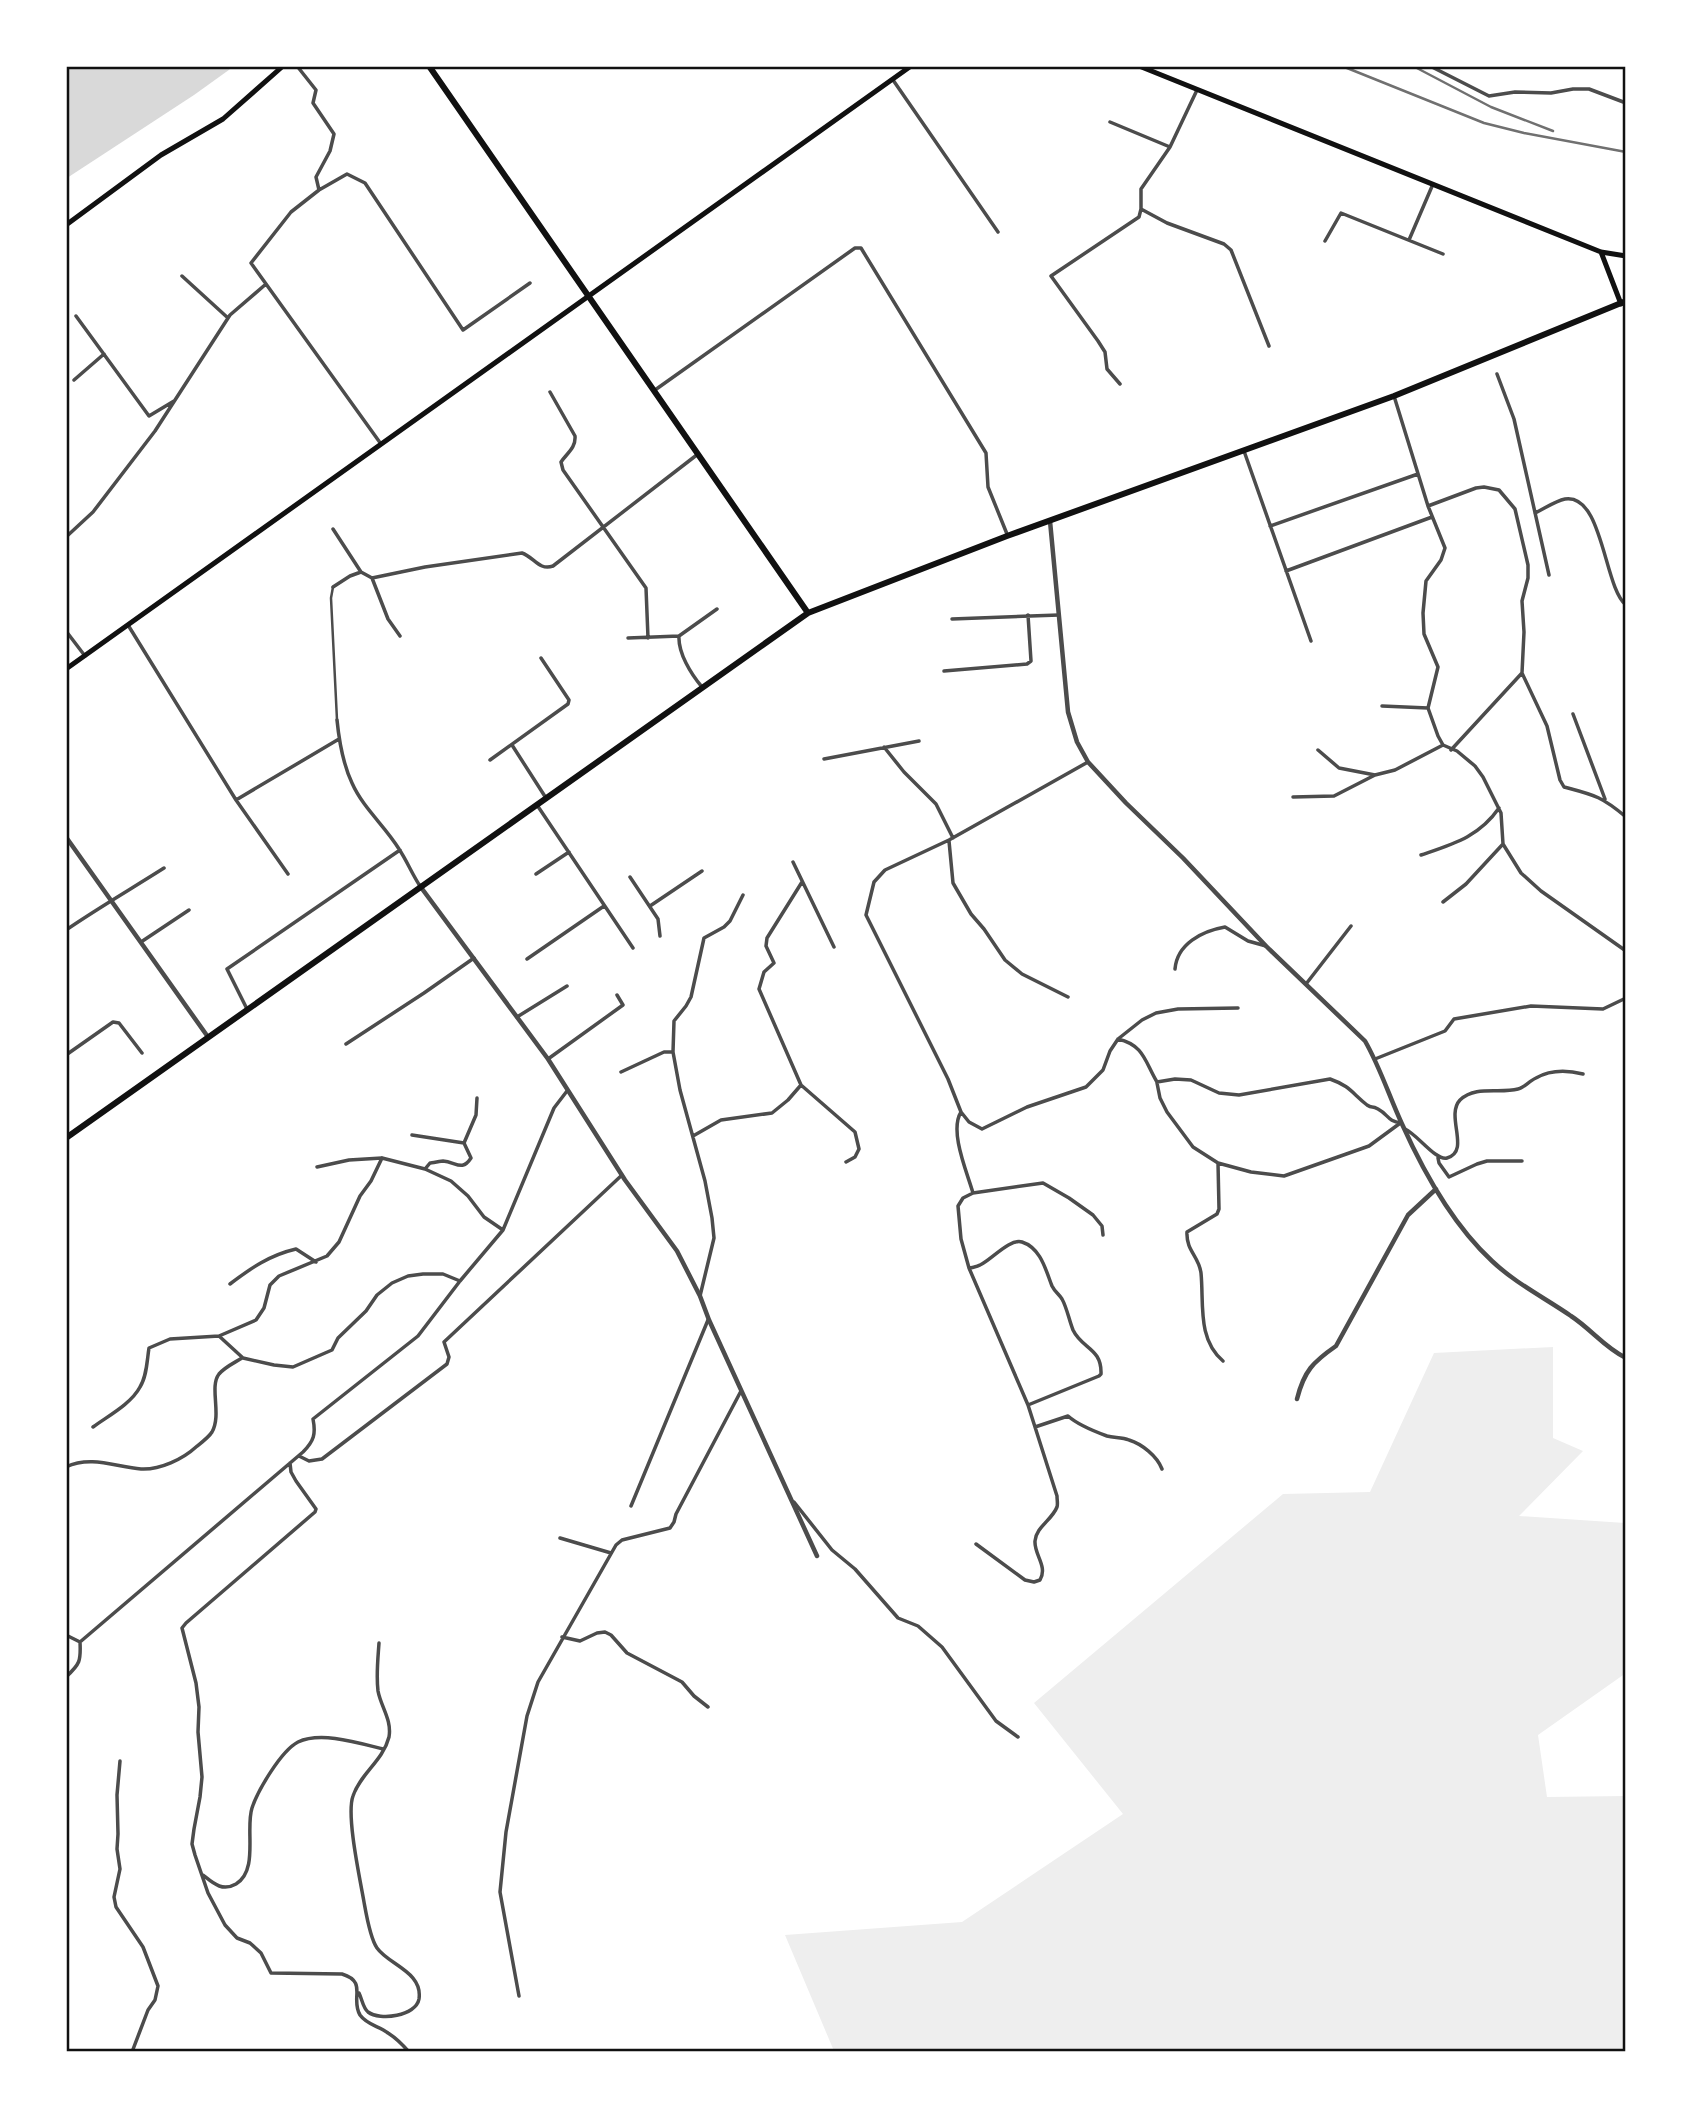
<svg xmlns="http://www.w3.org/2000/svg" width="1692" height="2118" font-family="'Archivo Narrow',sans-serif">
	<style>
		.green { fill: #eee }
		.water { fill: #d9d9d9 }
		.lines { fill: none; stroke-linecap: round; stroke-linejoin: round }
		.pedestrian { stroke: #4c4c4c; stroke-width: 2.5 }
		.minor { stroke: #4c4c4c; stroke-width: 3.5 }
		.tertiary { stroke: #4c4c4c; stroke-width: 4.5 }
		.secondary { stroke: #111; stroke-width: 5 }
		.primary { stroke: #111; stroke-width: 6 }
		.rail { stroke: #707070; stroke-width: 2.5 }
		.neatline { fill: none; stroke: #111; stroke-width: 2.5 }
	</style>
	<rect width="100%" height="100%" fill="#fff"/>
	<path class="green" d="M 1553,1347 L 1553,1438 L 1583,1451 L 1519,1516 L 1625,1523 L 1626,1673 L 1538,1735 L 1547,1797 L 1625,1796 L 1625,2051 L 834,2051 L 785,1935 L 962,1922 L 1123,1814 L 1034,1703 L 1283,1494 L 1370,1492 L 1434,1353 Z"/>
	<path class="water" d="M 67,66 L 233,66 L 233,67 L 194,95 L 67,178 Z"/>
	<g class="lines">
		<path class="pedestrian" d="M 333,587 L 331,598 L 337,720"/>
		<path class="minor" d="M 297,66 L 316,90 L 313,103 L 334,134 L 330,151 L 316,177 L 319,190 L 291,212 L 251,263 L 381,444
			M 1430,66 L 1489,96 L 1515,92 L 1551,93 L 1573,89 L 1589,89 L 1626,103
			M 893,80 L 998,232
			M 1110,122 L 1170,147
			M 319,190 L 347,174 L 365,183 L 463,330 L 530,283
			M 1141,209 L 1167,223 L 1224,244 L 1231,250 L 1269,346
			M 1409,240 L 1433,184
			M 1325,241 L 1341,213 L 1443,254
			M 182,276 L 228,318
			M 76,316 L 149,416 L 174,401
			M 1497,374 L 1514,419 L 1549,575
			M 74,380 L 104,354
			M 1120,384 L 1107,369 L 1105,352 L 1098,341 L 1051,276 L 1139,217 L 1141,209 L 1141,189 L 1170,147 L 1197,90
			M 655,390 L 855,248 L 861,248 L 986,453 L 988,487 L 1007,534
			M 550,392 L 575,436 C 576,448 567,453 561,462 L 563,470 L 646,588 L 648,638
			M 1394,396 L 1428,506 L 1476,488 L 1484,487 L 1499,490 L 1515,509 L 1528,565 L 1528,578 L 1522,601 L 1524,632 L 1522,673 L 1547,726 L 1560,780 L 1564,787 C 1594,795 1601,796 1626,817
			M 1244,451 L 1311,641
			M 1428,506 L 1445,548 L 1441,560 L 1426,581 L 1423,613 L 1424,634 L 1438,667 L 1428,708 L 1438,736 L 1443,745 L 1457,751 L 1475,766 L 1483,777 L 1501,813 L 1503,844 L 1521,873 L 1541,891 L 1626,951
			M 1535,513 C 1544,509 1555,501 1565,499 C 1603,493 1604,588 1626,605
			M 1270,526 L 1418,474
			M 333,529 L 361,572 L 372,578 L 425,567 L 522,553 C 534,557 539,571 553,566 L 698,454
			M 66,537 L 93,512 L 155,431 L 230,315 L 266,284
			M 1286,571 L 1432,517
			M 372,578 L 388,619 L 400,636
			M 333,587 L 350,576 L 361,572
			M 952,619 L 1059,615
			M 128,625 L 236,800
			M 66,631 L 85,656
			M 628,638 L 679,636
			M 944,671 L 1027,664 L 1031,661 L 1028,615
			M 702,687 C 691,674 678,653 679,636 L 717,609
			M 1382,706 L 1428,708
			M 1573,714 L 1605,799
			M 337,720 C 339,740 343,764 352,783 C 363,808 385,826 399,849 C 407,861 412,874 420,886
			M 512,745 L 546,798
			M 884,747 L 904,772 L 936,804 L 953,838
			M 1318,750 L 1339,768 L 1375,775
			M 1451,750 L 1522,673
			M 824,759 L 919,741
			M 490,760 L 568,704 L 569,700 L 541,658
			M 1293,797 L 1334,796 L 1375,775 L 1395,770 L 1443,745
			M 537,805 L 633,948
			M 949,841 L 953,883 L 971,914 L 984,929 L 1005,960 L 1022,974 L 1068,997
			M 1421,855 C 1453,844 1479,837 1499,808
			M 793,862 L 834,947
			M 288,874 L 236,800 L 339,739
			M 536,874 L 569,852
			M 630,877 L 658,919 L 660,936
			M 802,882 L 767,938 L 766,946 L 774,963 L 764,972 L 759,989 L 801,1085 L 855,1132 L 859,1149 L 855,1157 L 846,1162
			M 1443,902 L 1466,884 L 1503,844
			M 650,906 L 702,871
			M 66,930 C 98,908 131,889 164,868
			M 141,942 L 189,910
			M 527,959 L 604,906
			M 1175,969 C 1177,944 1202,931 1225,927 L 1248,941 L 1266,946
			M 1306,984 L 1351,926
			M 247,1009 L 227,969 L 400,850
			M 517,1017 L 567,986
			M 1118,1039 C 1144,1045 1145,1062 1157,1082 L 1175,1079 L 1191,1080 L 1219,1093 L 1239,1095 L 1330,1079 C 1350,1086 1352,1093 1367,1105 C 1373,1109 1371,1105 1378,1109 C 1389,1115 1387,1121 1401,1123
			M 346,1044 L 424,993 L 474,958
			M 66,1055 L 113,1022 L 119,1023 L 142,1053
			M 548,1059 L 623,1005 L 617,995
			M 1375,1059 L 1445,1031 L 1454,1019 L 1531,1006 L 1603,1009 L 1626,998
			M 621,1072 L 664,1052 L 673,1052
			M 1157,1083 L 1160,1098 L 1167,1112 L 1193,1147 L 1218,1163 L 1251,1172 L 1284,1176 L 1369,1146 L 1399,1124
			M 961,1112 L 969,1122 L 982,1129 L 1027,1107 L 1086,1087 L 1103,1070 L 1110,1051 L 1118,1039 L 1142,1020 L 1156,1013 L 1178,1009 L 1238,1008
			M 1405,1129 C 1418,1135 1436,1161 1447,1158 C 1471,1151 1445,1116 1460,1100 C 1476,1085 1499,1094 1518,1089 C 1524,1088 1529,1081 1536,1078 C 1550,1070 1567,1070 1583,1074
			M 412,1135 L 464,1143
			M 693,1136 L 721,1120 L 772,1113 L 788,1100 L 801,1085
			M 1438,1158 L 1439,1163 L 1449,1177 L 1477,1164 L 1487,1161 L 1522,1161
			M 1218,1163 L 1219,1209 L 1217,1214 L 1187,1232 C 1186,1251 1199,1256 1201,1273 C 1204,1303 1197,1339 1223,1361
			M 317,1167 L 349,1160 L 382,1158 L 425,1169 L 451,1181 L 468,1196 L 484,1217 L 503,1230
			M 425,1169 L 430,1163 C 431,1163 442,1161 443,1161 C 456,1162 462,1172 471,1158 L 464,1143 L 476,1115 L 477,1098
			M 973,1193 C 967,1172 949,1131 961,1112 L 948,1079 L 866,915 L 874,882 L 885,870 L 949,840 L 1088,762
			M 970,1268 C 973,1267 977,1267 980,1265 C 991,1260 1010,1238 1022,1242 C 1041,1248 1046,1271 1052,1286 C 1055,1292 1059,1294 1062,1299 C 1067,1308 1069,1320 1073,1330 C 1082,1349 1102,1348 1101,1374 L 1099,1376 L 1028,1405
			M 230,1284 C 251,1268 270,1255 296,1249 L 316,1262
			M 700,1296 L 714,1238 L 712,1218 L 705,1181 L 680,1090 L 673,1052 L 674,1021 L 686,1006 L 691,997 L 704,938 L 724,927 L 730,921 L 743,895
			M 219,1336 L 256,1320 L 264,1308 L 270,1285 L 279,1276 L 327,1256 L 339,1242 L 360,1196 L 371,1181 L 382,1158
			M 93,1427 C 108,1416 131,1404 140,1387 C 147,1376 147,1360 149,1348 L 170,1339 L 219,1336 L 243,1358 L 274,1365 L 293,1367 L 332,1350 L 338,1338 L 366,1311 L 377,1295 L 392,1283 L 408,1276 L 423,1274 L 443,1274 L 460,1281
			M 1035,1427 L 1068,1416 C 1077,1424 1096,1432 1107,1436 C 1114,1438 1122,1437 1129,1440 C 1142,1444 1157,1456 1162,1469
			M 299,1456 L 309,1461 L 322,1459 L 447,1364 L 449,1357 L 444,1342 L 622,1175
			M 290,1463 L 291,1472 L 296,1481 L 316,1509 L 315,1512 L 186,1623 L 182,1628 L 196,1683 L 199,1707 L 198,1732 L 202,1777 L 200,1797 L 194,1829 L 192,1844 L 195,1855 L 208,1893 L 225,1925 L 237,1938 L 250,1943 L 261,1953 L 271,1973 L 342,1974 C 368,1982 350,1998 360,2015 C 367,2025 379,2026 388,2033 C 396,2038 403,2045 409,2052
			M 66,1467 C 91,1455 116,1467 141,1469 C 160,1470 183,1459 196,1447 C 201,1443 209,1437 212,1432 C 222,1414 209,1387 219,1374 C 225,1367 234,1363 242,1358
			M 794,1502 L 832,1550 L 855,1569 L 898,1618 L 918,1626 L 942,1647 L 996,1721 L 1018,1737
			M 631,1506 L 708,1320
			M 560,1538 L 611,1553
			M 976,1544 L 1025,1580 L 1034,1582 L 1040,1580 C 1048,1566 1034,1555 1035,1541 C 1036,1527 1052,1520 1057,1507 C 1058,1504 1057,1500 1057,1496 L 1028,1405 L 969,1268 L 961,1239 L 958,1206 L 963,1198 L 973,1193 L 1043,1183 L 1069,1198 L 1093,1215 L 1102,1226 L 1103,1235
			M 66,1635 L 80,1642 C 81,1661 80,1664 66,1677
			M 562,1637 L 580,1641 L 597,1633 L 605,1632 L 611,1635 L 627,1653 L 682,1682 L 694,1696 L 708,1707
			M 80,1642 L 303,1452 C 314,1441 316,1434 313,1419 L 418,1336 L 460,1281 L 503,1230 L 554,1108 L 567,1091
			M 120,1761 L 117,1795 L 118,1834 L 117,1849 L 120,1869 L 114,1897 L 116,1907 L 143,1947 L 158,1986 L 155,2000 L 148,2010 L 132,2052
			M 203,1875 C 213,1883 222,1892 236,1884 C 259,1870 245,1829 252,1808 C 258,1790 281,1751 298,1742 C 321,1731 359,1743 383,1749
			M 359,1993 C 362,1999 363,2008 368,2012 C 380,2021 416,2016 419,1999 C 423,1972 389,1965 377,1948 C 370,1938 366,1913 364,1902 C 360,1879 346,1815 353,1796 C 360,1774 383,1761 389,1737 C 392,1720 381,1707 378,1691 C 376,1675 378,1658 379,1643
			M 519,1996 L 500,1892 L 506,1832 L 527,1716 L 538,1682 L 616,1545 L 622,1540 L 670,1528 L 674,1522 L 676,1514 L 741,1391"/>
		<path class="tertiary" d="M 1050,521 L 1068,712 L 1077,742 L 1088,762 L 1126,803 L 1183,858 L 1266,946 L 1365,1041 C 1380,1067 1389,1096 1402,1124 C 1424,1173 1452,1224 1492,1261 C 1515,1283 1545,1298 1571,1316 C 1591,1329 1605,1348 1626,1358
			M 66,837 L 208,1037
			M 420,886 L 548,1059 L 625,1180 L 677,1251 L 700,1296 L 709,1320 L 817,1556
			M 1297,1399 C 1304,1371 1313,1362 1336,1346 L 1408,1215 L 1436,1189"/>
		<path class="secondary" d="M 1139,66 L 1601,252 L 1626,256
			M 66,225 L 161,155 L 223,119 L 283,66
			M 1601,252 L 1621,304
			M 66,669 L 911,66"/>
		<path class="primary" d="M 429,66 L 808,613
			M 66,1138 L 808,613 L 1007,536 L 1394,396 L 1626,301"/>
		<path class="rail" d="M 1342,66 L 1484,123 L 1524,133 L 1626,152
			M 1413,66 L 1491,107 L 1553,131"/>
	</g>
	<rect width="1692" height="2118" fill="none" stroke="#ffffff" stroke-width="136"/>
	<rect x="68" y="68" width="1556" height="1982" class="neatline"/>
</svg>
